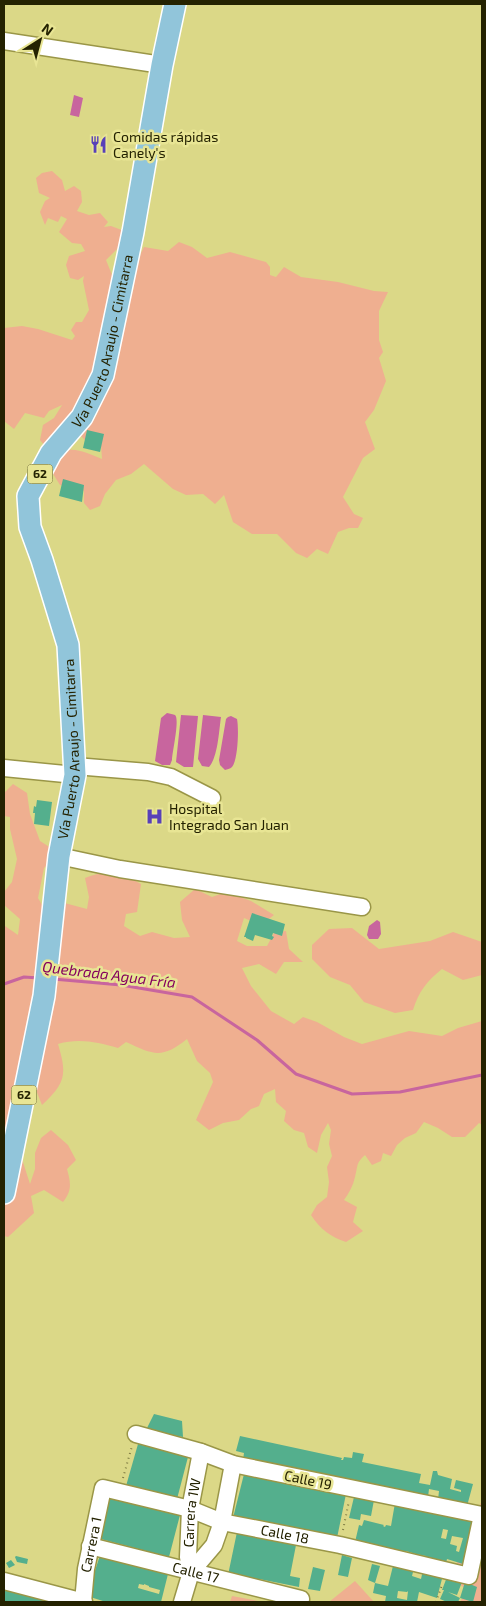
<svg xmlns="http://www.w3.org/2000/svg" width="486" height="1606" font-family="'Exo 2',sans-serif">
	<style>
		.green { fill: #efaf90 }
		.water { fill: #c8659e }
		.lines { fill: none; stroke-linecap: round; stroke-linejoin: round }
		.stream { stroke: #c8659e; stroke-width: 3 }
		.building { fill: #54af8d; fill-rule: evenodd }
		.minor-casing { stroke: #9a9647; stroke-width: 19 }
		.major-casing { stroke: #fff; stroke-width: 24 }
		.path { stroke: #7e7b43; stroke-width: 2; stroke-dasharray: 1 4; stroke-linecap: butt }
		.minor { stroke: #fff; stroke-width: 16 }
		.major { stroke: #91c5da; stroke-width: 21 }
		.labels { text-anchor: middle; stroke-width: 5; stroke-linejoin: round; paint-order: stroke }
		.shield { fill: #e8e594; stroke: #5f5c2d; stroke-width: 1 }
		.shield-label { font-size: 12px; font-weight: bold; fill: #242201 }
		.poi-label { font-size: 14px; fill: #242201; stroke: #e8e594; text-anchor: start }
		.street-label { font-size: 14px; fill: #242201; stroke: #e8e594 }
		.water-label { font-size: 15px; font-style: italic; fill: #85005d; stroke: #e8e594 }
	</style>
	<rect width="100%" height="100%" fill="#dbd887"/>
	<path class="green" d="M 52,171 L 62,180 L 65,191 L 74,186 L 81,191 L 82,202 L 77,211 L 89,215 L 100,213 L 108,222 L 104,227 L 111,226 L 127,232 L 121,245 L 106,260 L 114,280 L 103,345 L 101,368 L 111,365 L 118,360 L 120,350 L 111,341 L 110,333 L 120,325 L 116,315 L 123,302 L 133,291 L 136,263 L 144,247 L 168,251 L 179,242 L 192,247 L 207,258 L 230,252 L 266,262 L 270,267 L 270,275 L 276,277 L 284,267 L 301,277 L 338,282 L 374,291 L 388,292 L 379,311 L 379,340 L 383,352 L 379,358 L 386,381 L 374,410 L 365,422 L 375,449 L 363,458 L 343,497 L 354,514 L 363,518 L 358,528 L 349,528 L 338,532 L 328,554 L 317,549 L 307,558 L 296,553 L 277,534 L 252,534 L 233,522 L 224,495 L 215,504 L 203,494 L 186,495 L 173,489 L 144,464 L 131,474 L 116,480 L 105,494 L 100,506 L 90,510 L 84,503 L 84,491 L 60,485 L 50,469 C 51,466 53,461 55,458 C 67,442 87,453 102,459 L 101,445 L 85,440 L 75,430 L 93,421 L 97,414 L 81,412 L 71,426 L 68,434 L 49,451 L 40,440 L 43,425 L 54,418 L 62,405 L 49,411 L 44,418 L 25,413 L 14,429 L 4,421 L 4,328 L 22,326 L 38,329 L 72,340 L 75,336 L 71,330 L 76,322 L 82,322 L 89,310 L 83,281 L 84,276 L 78,280 L 70,278 L 66,265 L 69,256 L 85,251 L 81,244 L 72,243 L 59,232 L 67,219 L 61,216 L 58,222 L 48,218 L 45,225 L 40,212 L 45,201 L 50,198 L 39,193 L 36,178 L 42,173 Z
		M 13,784 L 27,793 L 30,814 L 40,841 L 59,853 L 44,868 L 38,898 L 45,910 L 57,901 L 87,909 L 89,897 L 85,878 C 107,869 121,873 141,884 L 137,912 L 126,914 L 124,926 L 140,936 L 152,932 L 174,938 L 190,937 L 182,920 L 180,902 L 195,889 L 212,897 L 226,892 L 251,901 L 274,915 L 261,925 L 244,918 L 237,941 L 247,946 L 267,946 L 274,933 L 286,931 L 289,949 L 303,962 L 284,962 L 276,974 L 259,964 L 242,968 L 251,986 L 271,1011 L 294,1024 L 303,1017 L 317,1022 L 344,1037 L 362,1044 L 409,1031 L 442,1036 L 458,1028 L 482,1021 L 482,1125 L 479,1123 L 465,1137 L 452,1137 L 438,1128 L 424,1122 L 416,1133 L 405,1138 L 397,1145 L 391,1156 L 383,1153 L 381,1161 L 372,1165 L 365,1155 C 356,1163 358,1165 355,1177 C 353,1186 349,1193 344,1200 L 357,1207 L 353,1222 L 363,1231 L 346,1242 C 331,1237 320,1229 311,1215 L 317,1205 L 327,1197 L 329,1182 L 327,1167 L 332,1156 L 329,1144 L 331,1130 L 328,1123 L 321,1135 L 317,1153 L 308,1147 L 304,1133 L 294,1130 L 284,1121 L 286,1111 L 276,1102 L 275,1089 L 264,1094 L 259,1106 L 251,1109 L 239,1120 L 223,1123 L 209,1130 L 196,1120 L 213,1082 L 210,1073 L 197,1061 L 187,1039 C 162,1059 154,1055 126,1042 L 118,1048 C 97,1042 79,1038 58,1044 C 67,1074 66,1083 42,1105 L 22,1055 C 18,1068 18,1080 16,1093 C 13,1117 0,1131 11,1157 L 22,1159 L 30,1184 L 35,1169 L 35,1153 L 41,1138 L 51,1130 L 68,1145 L 76,1160 L 67,1169 C 71,1183 72,1191 63,1202 L 44,1190 L 31,1196 L 34,1213 L 8,1237 L 4,1236 L 4,927 L 5,926 L 18,935 L 20,919 L 4,905 L 4,892 L 12,882 L 17,859 L 10,829 L 10,817 L 4,816 L 4,793 Z
		M 352,928 L 379,949 L 430,941 L 453,932 L 482,942 L 482,975 L 463,980 L 442,969 C 427,981 419,991 413,1010 L 395,1013 L 364,1002 L 350,985 L 330,977 L 312,959 L 312,945 L 329,929 Z
		M 482,1501 L 482,1602 L 460,1602 L 467,1590 L 458,1583 L 452,1569 L 473,1542 L 472,1518 Z
		M 355,1581 L 374,1602 L 329,1602 Z
		M 232,1596 L 264,1602 L 230,1602 Z"/>
	<path class="water" d="M 74,95 L 83,98 L 79,117 L 70,115 Z
		M 167,713 C 170,714 173,714 175,715 C 180,719 172,753 172,760 L 170,765 L 162,765 L 155,761 L 161,718 Z
		M 181,715 L 198,716 L 193,767 L 184,767 L 176,762 Z
		M 203,715 L 221,717 C 219,730 218,757 209,767 L 202,766 L 198,759 Z
		M 231,716 L 237,719 C 239,728 238,760 232,767 C 230,769 227,769 225,770 L 220,765 L 219,760 L 226,719 L 228,717 Z
		M 377,920 L 380,922 L 381,934 L 378,939 L 369,939 L 367,935 L 369,926 Z"/>
	<g class="lines">
		<path class="stream" d="M 53,979 L 121,985 L 192,997 L 257,1040 L 296,1074 L 352,1094 L 400,1092 L 482,1075
			M 4,984 L 24,977 L 39,978"/>
	</g>
	<path class="building" d="M 87,430 L 104,434 L 100,452 L 83,448 Z
		M 63,479 L 84,485 L 82,502 L 59,496 Z
		M 37,800 L 52,802 L 49,826 L 34,824 L 35,813 L 33,813 L 34,806 L 36,807 Z
		M 252,913 L 285,924 L 282,936 L 273,933 L 272,936 L 274,937 L 272,940 L 255,935 L 253,941 L 246,938 L 246,937 L 244,937 Z
		M 154,1414 L 182,1421 L 183,1437 L 146,1430 Z
		M 240,1436 L 342,1458 L 341,1460 L 343,1460 L 344,1457 L 352,1458 L 353,1452 L 364,1454 L 362,1462 L 421,1474 L 419,1483 L 430,1485 L 433,1471 L 437,1471 L 438,1475 L 452,1479 L 450,1489 L 461,1492 L 461,1490 L 454,1488 L 456,1480 L 473,1484 L 467,1506 L 438,1500 L 439,1491 L 429,1489 L 428,1497 L 243,1460 L 244,1453 L 236,1451 Z
		M 138,1444 L 188,1457 L 177,1499 L 126,1486 Z
		M 244,1474 L 346,1494 L 337,1538 L 233,1518 Z
		M 108,1495 L 180,1515 L 169,1557 L 97,1538 Z
		M 354,1497 L 374,1500 L 371,1516 L 361,1514 L 360,1520 L 349,1518 Z
		M 395,1503 L 476,1522 L 466,1565 L 447,1559 L 446,1563 L 426,1559 L 426,1556 L 416,1554 L 406,1551 L 406,1554 L 355,1542 L 359,1525 L 362,1526 L 364,1520 L 384,1525 L 383,1526 L 385,1527 L 386,1525 L 391,1526 ZM 443,1529 L 448,1530 L 446,1539 L 441,1538 ZM 452,1536 L 463,1538 L 459,1552 L 456,1551 L 457,1546 L 450,1544 Z
		M 237,1532 L 296,1545 L 290,1576 L 300,1578 L 299,1587 L 259,1579 L 258,1580 L 228,1575 Z
		M 100,1555 L 168,1574 L 161,1602 L 106,1602 L 87,1596 ZM 139,1584 L 144,1585 L 144,1584 L 149,1586 L 149,1587 L 160,1590 L 159,1594 L 138,1588 Z
		M 342,1555 L 352,1558 L 348,1577 L 338,1575 Z
		M 16,1556 L 28,1559 L 27,1564 L 17,1562 L 15,1557 Z
		M 11,1560 L 15,1565 L 9,1568 L 6,1563 Z
		M 372,1564 L 380,1566 L 375,1583 L 388,1586 L 393,1566 L 407,1569 L 413,1572 L 412,1576 L 421,1579 L 423,1570 L 443,1575 L 437,1598 L 419,1592 L 417,1602 L 385,1602 L 386,1596 L 373,1593 L 375,1583 L 368,1580 ZM 398,1591 L 407,1592 L 408,1591 L 407,1600 L 397,1598 Z
		M 313,1567 L 325,1570 L 320,1591 L 308,1589 Z
		M 447,1577 L 462,1582 L 457,1595 L 448,1592 L 460,1598 L 465,1582 L 477,1587 L 473,1602 L 460,1598 L 458,1602 L 447,1602 L 440,1599 L 444,1590 L 442,1590 Z
		M 4,1587 L 52,1602 L 4,1602 Z"/>
	<g class="lines">
		<defs>
			<g id="minor">
				<path d="M 4,41 L 162,65"/>
				<path d="M 75,766 L 148,772 L 171,777 L 212,798"/>
				<path d="M 4,768 L 75,775"/>
				<path d="M 59,856 L 120,869 L 362,907"/>
				<path id="s1" d="M 90,1546 L 301,1599"/>
				<path d="M 191,1572 L 214,1545 L 222,1522 L 233,1464"/>
				<path d="M 4,1581 L 84,1602"/>
				<path id="s2" d="M 83,1602 L 86,1569 L 103,1488 L 190,1509 L 222,1522 L 340,1545 L 469,1576 L 482,1515 L 233,1464 L 201,1452 L 136,1434"/>
				<path id="s3" d="M 182,1602 L 191,1572 L 188,1557 L 190,1509 L 201,1452"/>
			</g>
			<g id="major">
				<path id="s4" d="M 4,1193 L 44,996 L 59,856 L 75,775 L 68,645 L 42,560 L 30,527 L 28,496 L 51,453 L 82,417 L 103,375 L 133,232 L 162,65 L 175,4"/>
			</g>
		</defs>
		<use href="#minor" class="minor-casing"/>
		<use href="#major" class="major-casing"/>
		<path class="path" d="M 123,1478 L 132,1446
			M 343,1530 L 349,1501
			M 436,1602 L 442,1585"/>
		<use href="#minor" class="minor"/>
		<use href="#major" class="major"/>
	</g>
	<defs>
		<symbol id="restaurant-bare" viewBox="-9 -9 18 18"><path d="M-5-6h1v4h1v-4h1v4h1v-4h1v5L-1.5 .5V6h-2V.5L-5-1ZM5-6V6H3V1.5H1.5Q1.5-4 5-6Z" fill="#5840b8" stroke="#e8e594" stroke-width="2.5" paint-order="stroke"/></symbol>
		<symbol id="hospital-bare" viewBox="-9 -9 18 18"><path d="M-5-5h3v3.5h4V-5h3V5h-3V1.5h-4V5h-3Z" fill="#5840b8" stroke="#e8e594" stroke-width="2.5" paint-order="stroke"/></symbol>
	</defs>
	<g fill-rule="evenodd">
		<use href="#restaurant-bare" x="86" y="132" width="25" height="25"/>
		<use href="#hospital-bare" x="142" y="804" width="25" height="25"/>
	</g>
	<g class="labels">
		<g class="shield">
			<rect x="27.5" y="464.5" width="25" height="19" rx="4"/>
			<rect x="11.5" y="1085.5" width="25" height="19" rx="4"/>
		</g>
		<g class="shield-label">
			<text x="40" y="478">62</text>
			<text x="24" y="1099">62</text>
		</g>
		<g class="poi-label">
			<text x="113" y="142">Comidas rápidas<tspan x="113" dy="16">Canely's</tspan></text>
			<text x="169" y="814">Hospital<tspan x="169" dy="16">Integrado San Juan</tspan></text>
		</g>
		<g class="street-label">
			<text dy="5" stroke="none"><textPath href="#s4" startOffset="885">Vía Puerto Araujo - Cimitarra</textPath></text>
			<text dy="5" stroke="none"><textPath href="#s4" startOffset="450">Vía Puerto Araujo - Cimitarra</textPath></text>
			<text transform="translate(308 1480) rotate(12)" y="5">Calle 19</text>
			<text dy="5" stroke="none"><textPath href="#s3" startOffset="91">Carrera 1W</textPath></text>
			<text dy="5" stroke="none"><textPath href="#s2" startOffset="304">Calle 18</textPath></text>
			<text dy="5" stroke="none"><textPath href="#s2" startOffset="58">Carrera 1</textPath></text>
			<text dy="5" stroke="none"><textPath href="#s1" startOffset="109">Calle 17</textPath></text>
		</g>
		<g class="water-label">
			<text transform="translate(109 975) rotate(7)" y="5">Quebrada Agua Fría</text>
		</g>
	</g>
	<rect width="486" height="1606" fill="none" stroke="#242201" stroke-width="10"/>
	<g transform="translate(40 40) rotate(36)" stroke="#e8e594" stroke-width="4" paint-order="stroke">
	<path d="M0-4L9 19L0 12L-9 19Z" fill="#242201"/>
	<text y="-8" font-size="14" font-weight="bold" text-anchor="middle" fill="#242201">N</text>
	</g>
</svg>
